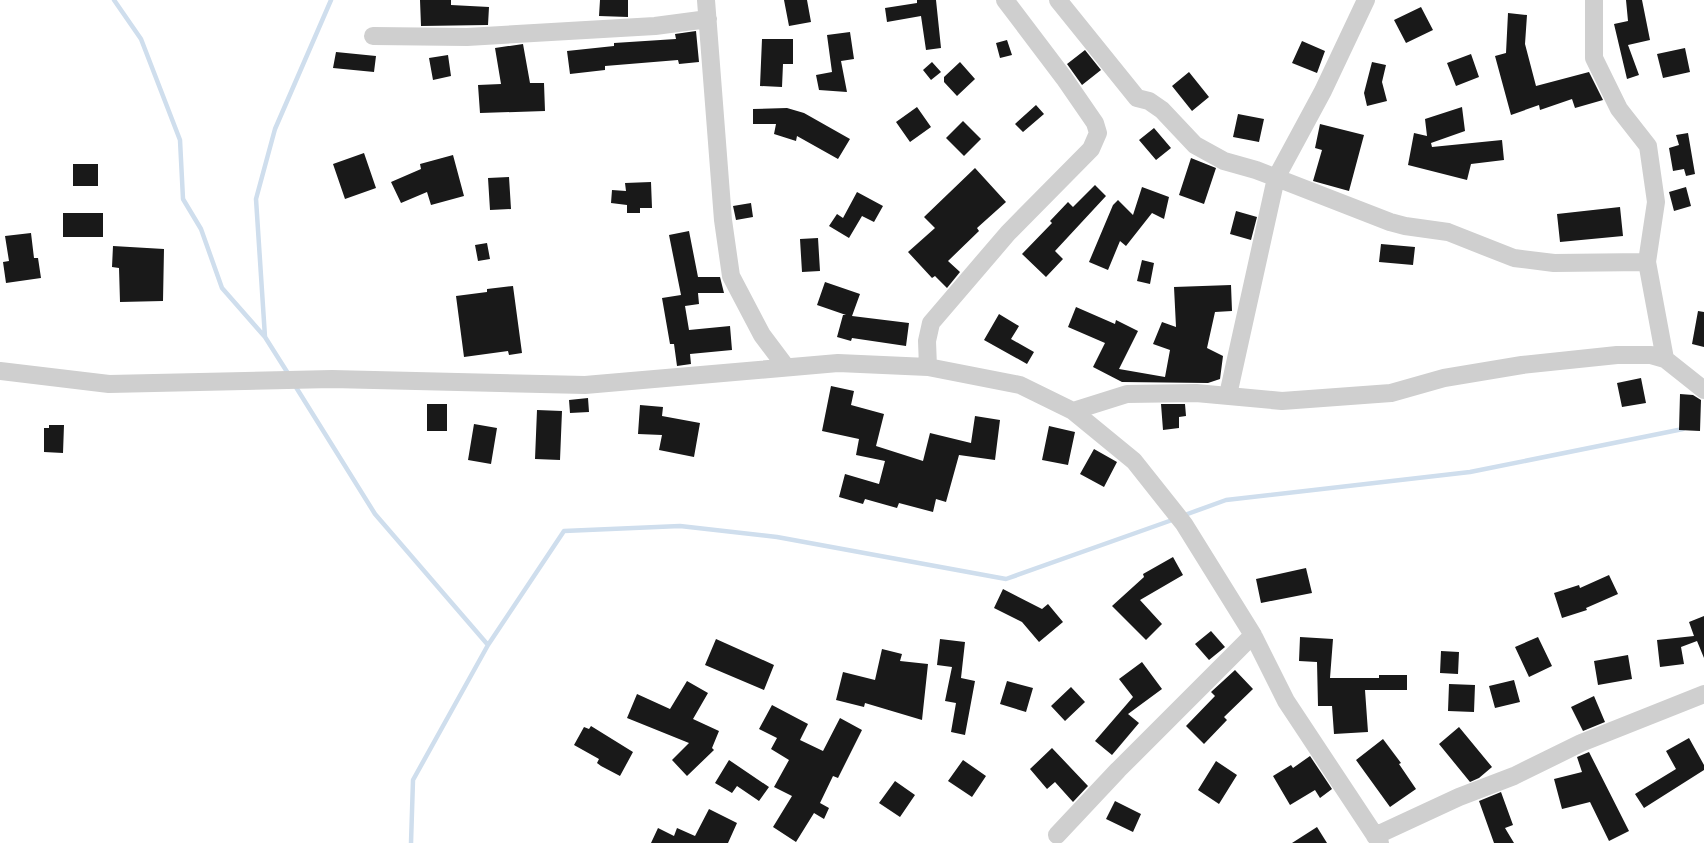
<svg xmlns="http://www.w3.org/2000/svg" width="1704" height="843" font-family="'Sofia Sans Condensed',sans-serif">
	<style>
		.lines { fill: none; stroke-linecap: round; stroke-linejoin: round }
		.stream { stroke: #cfdeed; stroke-width: 4.5 }
		.building { fill: #191919 }
		.street { stroke: #cfcfcf; stroke-width: 18 }
	</style>
	<rect width="100%" height="100%" fill="#fff"/>
	<g class="lines">
		<path class="stream" d="M 114,0 L 141,39 L 180,140 L 183,199 L 201,229 L 222,288 L 265,337
			M 289,375 L 265,337 L 256,199 L 275,129 L 331,0
			M 294,384 L 375,514 L 488,645
			M 1182,516 L 1226,500 L 1470,472 L 1683,429
			M 411,843 L 413,780 L 488,645 L 564,531 L 680,526 L 777,537 L 1006,579 L 1175,519"/>
	</g>
	<path class="building" d="M 420,0 L 451,0 L 451,5 L 489,7 L 488,25 L 421,26 Z
		M 600,0 L 628,0 L 628,17 L 599,16 Z
		M 784,0 L 807,0 L 811,22 L 789,26 Z
		M 917,0 L 936,0 L 941,48 L 926,50 L 921,16 L 887,22 L 885,8 L 917,3 Z
		M 1626,0 L 1642,0 L 1650,40 L 1628,45 L 1639,75 L 1627,79 L 1614,24 L 1628,21 Z
		M 1421,7 L 1433,30 L 1406,43 L 1394,20 Z
		M 1508,13 L 1527,15 L 1525,44 L 1536,86 L 1589,72 L 1603,100 L 1575,108 L 1572,99 L 1540,110 L 1539,105 L 1511,115 L 1495,56 L 1506,53 Z
		M 696,31 L 699,62 L 679,64 L 678,60 L 605,66 L 605,70 L 570,74 L 567,51 L 614,46 L 614,43 L 676,39 L 675,34 Z
		M 850,32 L 854,59 L 841,61 L 847,92 L 819,90 L 816,75 L 832,72 L 827,35 Z
		M 762,39 L 793,39 L 793,64 L 783,64 L 782,87 L 760,86 Z
		M 1007,40 L 1012,55 L 1000,58 L 996,43 Z
		M 1302,41 L 1325,51 L 1317,73 L 1292,63 Z
		M 523,44 L 530,83 L 544,83 L 545,111 L 480,113 L 478,85 L 501,84 L 495,48 Z
		M 1685,48 L 1690,72 L 1663,78 L 1657,54 Z
		M 1085,50 L 1101,70 L 1082,85 L 1067,64 Z
		M 336,52 L 376,56 L 374,72 L 333,68 Z
		M 1471,54 L 1479,77 L 1456,86 L 1447,63 Z
		M 448,55 L 451,76 L 433,80 L 429,58 Z
		M 932,62 L 941,72 L 931,80 L 923,70 Z
		M 960,62 L 975,79 L 957,96 L 944,82 L 944,77 Z
		M 1372,62 L 1386,65 L 1382,82 L 1387,101 L 1367,106 L 1364,93 Z
		M 1189,72 L 1209,97 L 1192,111 L 1172,86 Z
		M 1036,105 L 1044,114 L 1023,132 L 1015,124 Z
		M 917,107 L 931,127 L 910,142 L 896,122 Z
		M 1462,107 L 1465,131 L 1431,143 L 1432,147 L 1502,140 L 1504,160 L 1471,164 L 1467,180 L 1408,165 L 1414,133 L 1427,136 L 1425,119 Z
		M 787,108 L 804,113 L 850,139 L 838,159 L 797,136 L 796,141 L 774,134 L 776,124 L 753,124 L 753,109 Z
		M 1238,114 L 1264,119 L 1259,142 L 1233,137 Z
		M 963,121 L 981,139 L 964,156 L 946,138 Z
		M 1320,124 L 1364,135 L 1349,191 L 1313,181 L 1322,150 L 1315,148 Z
		M 1154,128 L 1171,148 L 1156,160 L 1139,140 Z
		M 1688,133 L 1695,174 L 1686,176 L 1684,169 L 1673,171 L 1669,148 L 1679,145 L 1676,135 Z
		M 364,153 L 376,188 L 345,199 L 333,164 Z
		M 453,155 L 464,196 L 431,205 L 427,192 L 401,203 L 391,182 L 421,169 L 420,164 Z
		M 1191,158 L 1216,168 L 1204,204 L 1179,195 Z
		M 73,164 L 98,164 L 98,186 L 73,186 Z
		M 975,168 L 1006,202 L 977,228 L 979,231 L 948,261 L 960,272 L 947,288 L 935,276 L 932,278 L 908,252 L 935,228 L 924,217 Z
		M 509,177 L 511,209 L 490,210 L 488,178 Z
		M 651,182 L 652,208 L 640,208 L 640,213 L 627,213 L 627,205 L 611,203 L 612,190 L 626,191 L 625,183 Z
		M 1095,185 L 1106,196 L 1055,251 L 1063,259 L 1046,277 L 1022,254 L 1052,223 L 1050,221 L 1068,202 L 1073,207 Z
		M 1142,187 L 1169,197 L 1164,219 L 1152,213 L 1126,246 L 1120,241 L 1108,270 L 1089,262 L 1113,205 L 1118,200 L 1133,215 Z
		M 1686,187 L 1691,206 L 1674,211 L 1669,192 Z
		M 857,192 L 883,206 L 874,222 L 862,216 L 849,238 L 829,226 L 837,214 L 843,218 Z
		M 751,203 L 753,217 L 736,220 L 733,206 Z
		M 1620,207 L 1623,236 L 1560,242 L 1557,214 Z
		M 1236,211 L 1257,217 L 1251,240 L 1230,234 Z
		M 63,213 L 103,213 L 103,237 L 63,237 Z
		M 689,231 L 698,277 L 720,277 L 724,293 L 698,293 L 699,304 L 685,306 L 689,330 L 730,326 L 732,350 L 690,354 L 691,364 L 677,366 L 674,344 L 670,344 L 662,298 L 681,295 L 669,235 Z
		M 31,233 L 34,258 L 38,258 L 41,278 L 6,283 L 3,262 L 9,261 L 5,236 Z
		M 818,238 L 820,271 L 802,272 L 800,239 Z
		M 487,243 L 490,259 L 478,261 L 475,245 Z
		M 1381,244 L 1415,247 L 1413,265 L 1379,262 Z
		M 113,246 L 164,249 L 163,301 L 120,302 L 119,268 L 112,267 Z
		M 1142,260 L 1154,263 L 1150,284 L 1137,281 Z
		M 825,282 L 860,294 L 852,316 L 909,323 L 906,346 L 852,338 L 851,341 L 837,337 L 843,315 L 846,315 L 817,305 Z
		M 1231,285 L 1232,311 L 1215,312 L 1207,348 L 1223,356 L 1220,379 L 1208,383 L 1122,382 L 1093,367 L 1105,343 L 1068,327 L 1076,307 L 1115,324 L 1116,320 L 1138,331 L 1119,369 L 1165,377 L 1170,350 L 1153,344 L 1162,322 L 1176,327 L 1174,287 Z
		M 513,286 L 522,353 L 509,355 L 508,351 L 464,357 L 456,296 L 487,292 L 487,289 Z
		M 1698,311 L 1704,312 L 1704,347 L 1692,344 Z
		M 999,314 L 1019,326 L 1011,339 L 1034,352 L 1027,364 L 984,340 Z
		M 1641,378 L 1646,403 L 1622,407 L 1617,383 Z
		M 831,386 L 854,391 L 851,405 L 884,414 L 876,446 L 923,461 L 930,433 L 971,443 L 975,416 L 1000,420 L 995,460 L 959,455 L 946,502 L 936,499 L 933,512 L 899,503 L 897,508 L 865,499 L 863,504 L 839,497 L 845,474 L 879,484 L 885,461 L 856,455 L 859,439 L 822,431 Z
		M 1680,394 L 1693,395 L 1701,400 L 1700,431 L 1679,430 Z
		M 588,398 L 589,412 L 570,413 L 569,400 Z
		M 427,404 L 447,404 L 447,431 L 427,431 Z
		M 1161,404 L 1185,404 L 1186,416 L 1179,417 L 1179,428 L 1163,430 Z
		M 640,405 L 663,407 L 662,416 L 700,423 L 694,457 L 659,450 L 662,435 L 638,434 Z
		M 537,410 L 562,411 L 560,460 L 535,459 Z
		M 474,424 L 497,428 L 491,464 L 468,460 Z
		M 49,425 L 64,425 L 63,453 L 44,452 L 44,428 L 49,428 Z
		M 1049,426 L 1075,432 L 1068,465 L 1042,460 Z
		M 1094,449 L 1117,462 L 1104,487 L 1080,474 Z
		M 1173,557 L 1183,575 L 1140,600 L 1162,624 L 1146,640 L 1112,606 L 1144,577 L 1143,574 Z
		M 1306,568 L 1312,593 L 1261,603 L 1256,579 Z
		M 1609,575 L 1618,594 L 1586,608 L 1587,610 L 1562,618 L 1554,593 L 1579,585 L 1580,588 Z
		M 1003,589 L 1042,609 L 1048,604 L 1063,622 L 1039,642 L 1022,622 L 994,608 Z
		M 1704,616 L 1704,658 L 1697,641 L 1681,647 L 1684,664 L 1660,667 L 1657,640 L 1694,636 L 1689,622 Z
		M 1211,631 L 1225,647 L 1209,660 L 1195,644 Z
		M 1300,637 L 1333,639 L 1330,678 L 1379,678 L 1379,675 L 1407,675 L 1407,690 L 1365,690 L 1368,732 L 1334,734 L 1332,706 L 1318,706 L 1317,662 L 1299,661 Z
		M 1538,637 L 1552,666 L 1529,677 L 1515,647 Z
		M 716,639 L 774,665 L 764,690 L 705,665 Z
		M 940,639 L 965,642 L 961,678 L 975,681 L 965,735 L 951,732 L 956,703 L 945,701 L 952,667 L 937,665 Z
		M 882,649 L 902,654 L 900,661 L 928,664 L 922,720 L 865,703 L 864,707 L 836,700 L 843,672 L 875,680 Z
		M 1441,651 L 1459,652 L 1458,674 L 1440,673 Z
		M 1628,655 L 1632,679 L 1598,685 L 1594,661 Z
		M 1142,662 L 1162,689 L 1128,714 L 1139,723 L 1112,755 L 1095,741 L 1133,697 L 1119,679 Z
		M 1235,670 L 1253,689 L 1224,717 L 1227,720 L 1204,744 L 1186,726 L 1215,696 L 1211,692 Z
		M 1514,680 L 1520,702 L 1495,708 L 1489,686 Z
		M 687,681 L 708,693 L 693,719 L 719,731 L 712,748 L 714,750 L 687,776 L 672,760 L 689,743 L 627,718 L 637,694 L 670,709 Z
		M 1007,681 L 1033,688 L 1026,712 L 1000,704 Z
		M 1449,684 L 1475,685 L 1474,712 L 1448,711 Z
		M 1071,687 L 1085,702 L 1065,721 L 1051,706 Z
		M 1594,696 L 1605,722 L 1583,731 L 1571,707 Z
		M 772,705 L 808,724 L 800,740 L 823,751 L 840,718 L 862,730 L 838,778 L 833,776 L 820,803 L 829,808 L 824,819 L 814,813 L 796,842 L 773,827 L 792,796 L 774,787 L 789,760 L 771,749 L 777,738 L 759,729 Z
		M 591,726 L 633,752 L 620,776 L 601,766 L 597,763 L 599,759 L 574,745 L 584,727 L 589,729 Z
		M 1459,727 L 1492,767 L 1479,778 L 1470,782 L 1439,744 Z
		M 1689,738 L 1704,765 L 1704,770 L 1644,808 L 1635,794 L 1676,769 L 1666,751 Z
		M 1383,739 L 1401,763 L 1399,764 L 1416,789 L 1390,807 L 1356,760 Z
		M 1052,748 L 1088,786 L 1073,802 L 1055,782 L 1047,789 L 1030,769 Z
		M 1589,752 L 1629,831 L 1609,841 L 1590,802 L 1562,809 L 1554,779 L 1582,772 L 1577,757 Z
		M 1310,756 L 1332,789 L 1320,798 L 1315,790 L 1290,805 L 1273,776 L 1291,765 L 1293,768 Z
		M 729,760 L 769,787 L 759,801 L 737,786 L 732,793 L 715,783 Z
		M 963,760 L 986,776 L 972,797 L 948,781 Z
		M 1216,761 L 1237,775 L 1219,804 L 1198,790 Z
		M 895,781 L 915,795 L 900,817 L 879,803 Z
		M 1501,792 L 1513,825 L 1505,828 L 1514,843 L 1494,843 L 1479,801 Z
		M 1115,801 L 1141,814 L 1133,832 L 1106,819 Z
		M 709,809 L 737,823 L 728,843 L 651,843 L 658,828 L 674,836 L 677,828 L 695,836 Z
		M 1317,827 L 1327,843 L 1292,843 Z"/>
	<g class="lines">
		<path class="street" d="M 706,0 L 723,220 L 731,276 L 762,335 L 786,367
			M 1058,0 L 1137,98 L 1149,101 L 1162,110 L 1195,145 L 1224,161 L 1256,170 L 1390,222 L 1405,226 L 1448,232 L 1514,258 L 1554,263 L 1647,262
			M 1594,0 L 1594,58 L 1619,109 L 1648,146 L 1656,202 L 1647,262 L 1665,359
			M 373,36 L 467,37 L 655,26 L 708,19
			M 928,367 L 927,341 L 931,323 L 1008,233 L 1091,149 L 1098,133 L 1095,123 L 1064,78 L 1005,0
			M 0,371 L 109,384 L 332,379 L 585,385 L 838,363 L 928,367 L 1020,385 L 1073,411 L 1134,461 L 1184,524 L 1253,635 L 1286,701 L 1380,843
			M 1228,395 L 1276,178 L 1323,91 L 1366,0
			M 1073,411 L 1127,394 L 1196,393 L 1282,401 L 1391,393 L 1444,378 L 1522,365 L 1617,355 L 1651,355 L 1665,359 L 1704,390
			M 1057,835 L 1118,770 L 1253,635
			M 1375,836 L 1459,797 L 1514,776 L 1581,743 L 1704,694"/>
	</g>
</svg>
